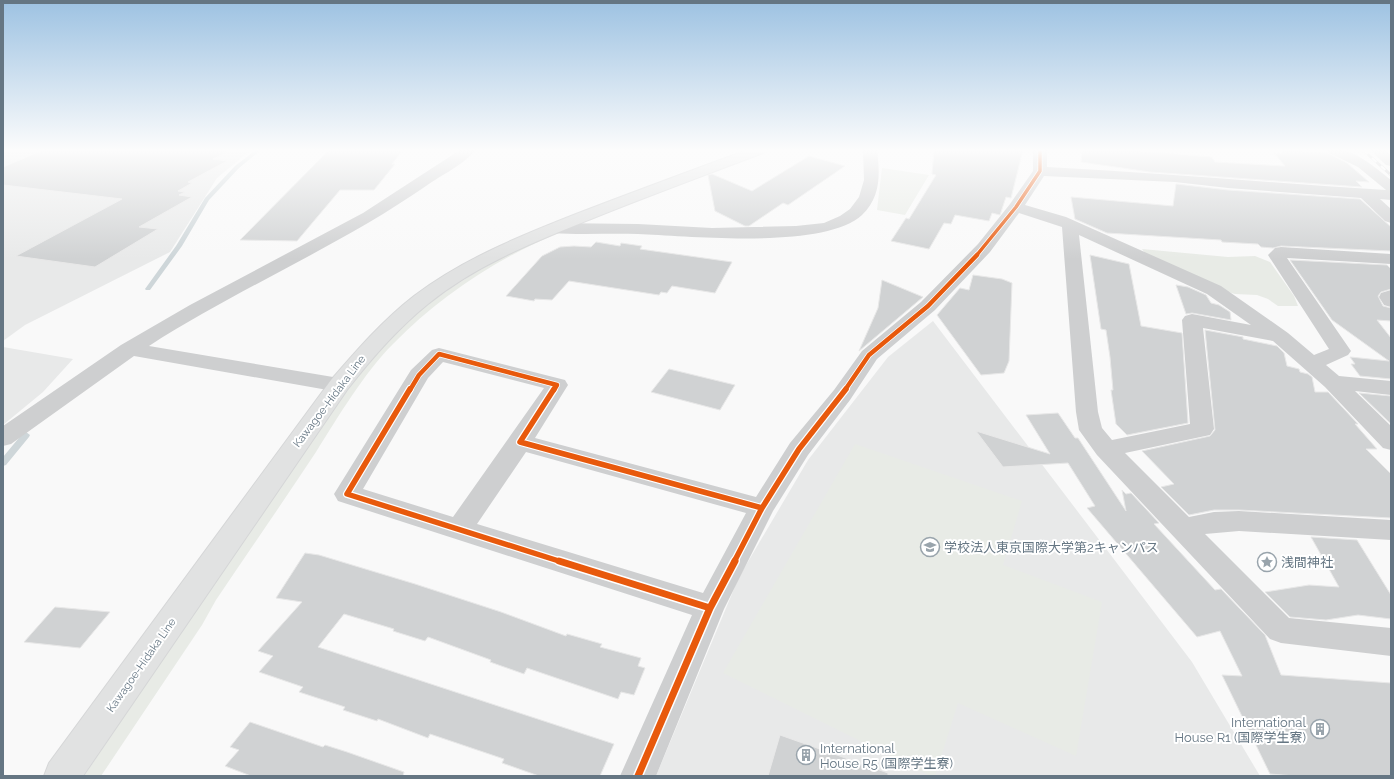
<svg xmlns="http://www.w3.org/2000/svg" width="1394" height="779" font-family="Raleway,'Noto Sans JP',sans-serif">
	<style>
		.built { fill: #e8e9e9 }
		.green { fill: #e8ebe6 }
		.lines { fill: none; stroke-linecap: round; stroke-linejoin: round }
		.stream { fill: #ced6d9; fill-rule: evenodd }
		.building { fill: #d0d2d3; stroke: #e8e8e8 }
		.primary-casing { stroke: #d5d6d7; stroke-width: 2 }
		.minor { fill: #cecfd0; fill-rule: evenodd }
		.primary { fill: #e1e2e2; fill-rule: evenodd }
		.rail-casing { stroke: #c3c5c6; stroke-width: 3 }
		.rail { stroke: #fff; stroke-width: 2; stroke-dasharray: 6; stroke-linecap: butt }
		.cycleway-far3-casing { stroke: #fff; stroke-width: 5 }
		.cycleway-far2-casing { stroke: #fff; stroke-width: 6 }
		.cycleway-far1-casing { stroke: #fff; stroke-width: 8 }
		.cycleway-casing { stroke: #fff; stroke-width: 10 }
		.cycleway-far3 { stroke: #e8590c; stroke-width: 3.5 }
		.cycleway-far2 { stroke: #e8590c; stroke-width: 4.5 }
		.cycleway-far1 { stroke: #e8590c; stroke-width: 5.5 }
		.cycleway { stroke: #e8590c; stroke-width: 7 }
		.labels { text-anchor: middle; stroke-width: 4; stroke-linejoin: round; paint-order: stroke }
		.street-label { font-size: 11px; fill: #657683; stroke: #fff }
		.near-poi-label { font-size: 13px; fill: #657683; stroke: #fff; text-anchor: start }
	</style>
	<rect width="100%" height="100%" fill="#f9f9f9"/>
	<path class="built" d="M 3,150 L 251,150 L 217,178 L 170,252 L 25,325 L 3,341 Z
		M 933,321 L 1192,662 L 1260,776 L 656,776 L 739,577 L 808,460 L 888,357 Z
		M 3,347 L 73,359 L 43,392 L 3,425 Z"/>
	<path class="green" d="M 882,168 L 929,175 L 905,215 L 877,210 Z
		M 561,232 C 499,257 440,296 393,344 C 364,373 338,417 316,452 C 283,502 249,551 216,600 L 202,625 L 101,776 L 84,776 C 149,680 214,583 280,488 C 313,441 344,390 382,347 C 421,304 469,274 520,249 C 533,242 547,234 561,232 Z
		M 1142,249 L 1228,257 L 1255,256 L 1270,262 L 1294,296 L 1298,306 L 1278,306 L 1268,299 L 1257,295 L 1235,294 L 1218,289 L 1146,255 Z
		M 855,444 L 1022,501 L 1003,565 L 1102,602 L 1076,756 L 958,703 L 935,776 L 931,776 L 723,673 Z"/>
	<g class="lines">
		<path class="stream" d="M 256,150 L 261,150 L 239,168 L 209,200 L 182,246 L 150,290 L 146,290 L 145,289 L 176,246 L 205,198 L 235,166 Z
			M 26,432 L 30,435 L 29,437 L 6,465 L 3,466 L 3,457 L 23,433 Z"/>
	</g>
	<path class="building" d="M 43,150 L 231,150 L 213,159 L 227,161 L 188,182 L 192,183 L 178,191 L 185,192 L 179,195 L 192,197 L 139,227 L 158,229 L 95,267 L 16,256 L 122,199 L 3,185 L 3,167 Z
		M 329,150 L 403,150 L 392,164 L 395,164 L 374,190 L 340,190 L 297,241 L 240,240 Z
		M 934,150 L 1023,150 L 1011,198 L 1006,197 L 1000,215 L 992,213 L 989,221 L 955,215 L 951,224 L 944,223 L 929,249 L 891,241 L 906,218 L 909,219 L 936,175 L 932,174 Z
		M 1082,150 L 1130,150 L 1212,157 L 1215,162 L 1285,166 L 1274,153 L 1283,154 L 1280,150 L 1326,152 L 1347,163 L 1369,182 L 1356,181 L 1362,187 L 1150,172 L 1081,162 Z
		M 809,156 L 845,166 L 788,205 L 783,203 L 749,226 L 745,226 L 715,211 L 708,175 L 712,174 L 752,191 Z
		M 1176,184 L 1228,190 L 1360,199 L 1391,227 L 1391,251 L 1281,246 L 1273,248 L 1261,247 L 1258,244 L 1222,242 L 1221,240 L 1107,233 L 1075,219 L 1071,197 L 1173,206 Z
		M 596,242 L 620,246 L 621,243 L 642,246 L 640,249 L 732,262 L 715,293 L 672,286 L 667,293 L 661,292 L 659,295 L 569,281 L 552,300 L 535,299 L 534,301 L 506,296 L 542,256 L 560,247 L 574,246 L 591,247 Z
		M 1090,255 L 1129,264 L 1141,326 L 1182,333 L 1188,423 L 1127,435 L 1116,424 L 1111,390 L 1113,390 L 1110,357 L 1106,330 L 1101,329 Z
		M 1290,260 L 1387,265 L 1391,269 L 1391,289 L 1381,292 L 1378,296 L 1383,306 L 1391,308 L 1391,321 L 1377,320 L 1391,338 L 1391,379 L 1360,376 L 1351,364 L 1355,364 L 1350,357 L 1389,361 L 1332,320 Z
		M 973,275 L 1002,279 L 1012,283 L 1009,361 L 1004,373 L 981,375 L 937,315 L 960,288 L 969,290 Z
		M 882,280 L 923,297 L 859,351 L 878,308 Z
		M 1176,285 L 1188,287 L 1206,295 L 1211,303 L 1219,305 L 1230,312 L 1231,320 L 1192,313 L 1186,314 Z
		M 1205,330 L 1243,337 L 1243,339 L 1277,346 L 1284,353 L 1287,366 L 1299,369 L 1300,372 L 1308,374 L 1312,377 L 1315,392 L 1328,392 L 1358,424 L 1355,424 L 1377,449 L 1366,449 L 1391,474 L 1391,518 L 1239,510 L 1214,510 L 1189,515 L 1161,487 L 1174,484 L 1142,451 L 1210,436 L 1215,430 Z
		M 669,369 L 735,385 L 720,410 L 651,392 Z
		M 1359,393 L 1391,396 L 1391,424 Z
		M 1058,413 L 1075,438 L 1078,438 L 1126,511 L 1122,490 L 1126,494 L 1131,493 L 1159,523 L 1154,524 L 1215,590 L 1221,589 L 1265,635 L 1281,675 L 1391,683 L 1391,776 L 1295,776 L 1270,774 L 1222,675 L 1242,676 L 1220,631 L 1197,637 L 1087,508 L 1095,506 L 1068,463 L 1003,467 L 976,431 L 1050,454 L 1026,415 Z
		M 1311,537 L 1357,540 L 1391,595 L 1391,619 L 1358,615 L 1326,620 L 1290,617 L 1265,592 L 1309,585 L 1339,587 Z
		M 305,553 L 319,555 L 415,584 L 501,612 L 566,636 L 567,634 L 602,644 L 600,647 L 641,658 L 638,666 L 645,668 L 634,695 L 621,692 L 618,699 L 527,668 L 524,674 L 490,662 L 491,660 L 428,637 L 425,641 L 393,631 L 394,629 L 344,614 L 318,647 L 614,744 L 600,776 L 539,776 L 502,763 L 504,759 L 430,734 L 428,738 L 378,719 L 377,721 L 343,710 L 345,707 L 299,692 L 303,687 L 259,672 L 273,656 L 258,651 L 302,602 L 276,598 Z
		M 55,607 L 110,612 L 80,648 L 24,642 Z
		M 250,722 L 323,747 L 325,745 L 347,752 L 404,772 L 403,776 L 251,776 L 225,766 L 239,750 L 230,747 Z
		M 780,735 L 888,773 L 888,776 L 768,776 Z"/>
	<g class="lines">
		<defs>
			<path id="primary" d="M 747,150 L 765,150 L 763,153 C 705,175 648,196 591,219 C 534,242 476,265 428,304 C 397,329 371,359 347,390 L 83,776 L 44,776 L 49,763 L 331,380 C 357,350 383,320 414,296 C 463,259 520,236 576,214 C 633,192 690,171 747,150 Z"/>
		</defs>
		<use href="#primary" class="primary-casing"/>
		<path class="minor" d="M 460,150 L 475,150 C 464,165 441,175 426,186 C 338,247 239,288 149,346 L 339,378 L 347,380 L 350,385 L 347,390 L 339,392 L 134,356 L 11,444 L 3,446 L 3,426 L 121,345 L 190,305 L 363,213 Z
			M 863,150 L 877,150 C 880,174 881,197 862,215 C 824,250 689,236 638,234 C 610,233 581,235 553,233 L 547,231 L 545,228 L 547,225 L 553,223 L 638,224 L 712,228 L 796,226 L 824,223 L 840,216 L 850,209 L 859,197 L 864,180 Z
			M 1033,150 L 1047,150 L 1047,167 C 1160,173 1273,183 1386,190 L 1358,167 L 1329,153 L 1327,150 C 1352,146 1372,165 1391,180 L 1391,200 L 1380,199 L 1391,209 L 1391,223 L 1385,221 L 1361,198 L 1228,188 L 1175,182 L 1044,176 L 1025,205 L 1066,217 L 1221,286 L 1288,333 L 1314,355 L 1329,349 L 1268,255 L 1275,248 L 1281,247 L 1391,254 L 1391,264 L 1287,258 L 1351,351 L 1348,355 L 1326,365 L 1339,376 L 1391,381 L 1391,395 L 1355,391 L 1391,426 L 1391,450 L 1383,448 L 1325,387 L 1273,341 L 1203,328 L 1214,429 L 1210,435 L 1125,453 L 1189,517 L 1214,512 L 1239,511 L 1391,520 L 1391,540 L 1239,531 L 1205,534 L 1289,618 L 1391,628 L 1391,656 L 1281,643 L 1270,639 L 1097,455 L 1079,430 L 1076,412 L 1062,227 L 1019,213 L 990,252 L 935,310 L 877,359 L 850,400 L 808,455 L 773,511 L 724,609 L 656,776 L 620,776 L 692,615 L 338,501 L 334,494 L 411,370 L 432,350 L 439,348 L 565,380 L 568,385 L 535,438 L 756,497 L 790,443 L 834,390 L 862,351 L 921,302 L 978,244 L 1010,204 L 1033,171 ZM 1079,235 L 1207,294 L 1251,325 L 1192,314 L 1185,316 L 1182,320 L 1190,424 L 1112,440 L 1102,428 L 1098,412 ZM 443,362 L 544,388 L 453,517 L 363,489 L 428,378 ZM 526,452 L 746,513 L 703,593 L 477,524 Z
			M 1370,150 L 1385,150 L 1391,155 L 1391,166 L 1386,165 Z
			M 1391,290 L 1391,307 L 1384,305 L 1379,297 L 1381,293 Z"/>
		<use href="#primary" class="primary"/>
		<defs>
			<path id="rail" d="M 1363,150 L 1391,175"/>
		</defs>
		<use href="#rail" class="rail-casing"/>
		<use href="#rail" class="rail"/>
		<defs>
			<path id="cycleway-far3" d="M 976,256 L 1016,207 L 1040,171 L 1040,150"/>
			<path id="cycleway-far2" d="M 410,390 L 419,375 L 439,354 L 557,385 L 554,390
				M 845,390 L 869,355 L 928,306 L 977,255"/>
			<path id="cycleway-far1" d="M 410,389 L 347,494 L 562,562
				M 554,389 L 520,442 L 762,508
				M 734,562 L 762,508 L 799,449 L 846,389"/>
			<path id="cycleway" d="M 559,561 L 710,608
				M 638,776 L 710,608 L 735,561"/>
		</defs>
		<use href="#cycleway-far3" class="cycleway-far3-casing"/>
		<use href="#cycleway-far2" class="cycleway-far2-casing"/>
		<use href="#cycleway-far1" class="cycleway-far1-casing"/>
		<use href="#cycleway" class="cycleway-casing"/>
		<use href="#cycleway-far3" class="cycleway-far3"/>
		<use href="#cycleway-far2" class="cycleway-far2"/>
		<use href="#cycleway-far1" class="cycleway-far1"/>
		<use href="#cycleway" class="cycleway"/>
	</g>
	<linearGradient id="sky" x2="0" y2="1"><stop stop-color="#9dc2e2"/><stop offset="0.58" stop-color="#fcfcfc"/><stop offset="1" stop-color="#fcfcfc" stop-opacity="0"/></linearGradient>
	<rect width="1394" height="259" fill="url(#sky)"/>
	<defs>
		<symbol id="university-ring" viewBox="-11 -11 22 22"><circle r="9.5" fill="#fff" stroke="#99a4ac" stroke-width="1.5"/><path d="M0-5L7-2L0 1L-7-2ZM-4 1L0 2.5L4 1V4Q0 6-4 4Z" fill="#99a4ac"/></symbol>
		<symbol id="sight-ring" viewBox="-11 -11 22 22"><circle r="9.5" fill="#fff" stroke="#99a4ac" stroke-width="1.5"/><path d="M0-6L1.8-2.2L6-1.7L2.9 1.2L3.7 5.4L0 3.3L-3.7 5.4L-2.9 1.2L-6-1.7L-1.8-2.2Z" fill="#99a4ac"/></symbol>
		<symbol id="building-ring" viewBox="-11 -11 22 22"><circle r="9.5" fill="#fff" stroke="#99a4ac" stroke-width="1.5"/><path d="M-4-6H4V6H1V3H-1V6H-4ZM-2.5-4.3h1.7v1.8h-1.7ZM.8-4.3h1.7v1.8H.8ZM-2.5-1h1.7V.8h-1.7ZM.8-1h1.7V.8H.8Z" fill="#99a4ac"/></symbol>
	</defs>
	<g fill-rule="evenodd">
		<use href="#university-ring" x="919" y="536" width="22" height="22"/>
		<use href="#sight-ring" x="1256" y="551" width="22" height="22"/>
		<use href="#building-ring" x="1309" y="718" width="22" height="22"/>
		<use href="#building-ring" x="795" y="744" width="22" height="22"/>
	</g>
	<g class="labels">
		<g class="street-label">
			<text transform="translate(329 401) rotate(-53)" y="4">Kawagoe-Hidaka Line</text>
			<text transform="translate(141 665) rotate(-55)" y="4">Kawagoe-Hidaka Line</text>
		</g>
		<g class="near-poi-label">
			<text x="944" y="552">学校法人東京国際大学第2キャンパス</text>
			<text x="1281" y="567">浅間神社</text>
			<text x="1306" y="727" text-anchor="end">International<tspan x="1306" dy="15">House R1 (国際学生寮)</tspan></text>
			<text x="820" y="753">International<tspan x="820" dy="15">House R5 (国際学生寮)</tspan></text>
		</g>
	</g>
	<rect width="1394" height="779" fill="none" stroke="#657683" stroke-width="8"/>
</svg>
